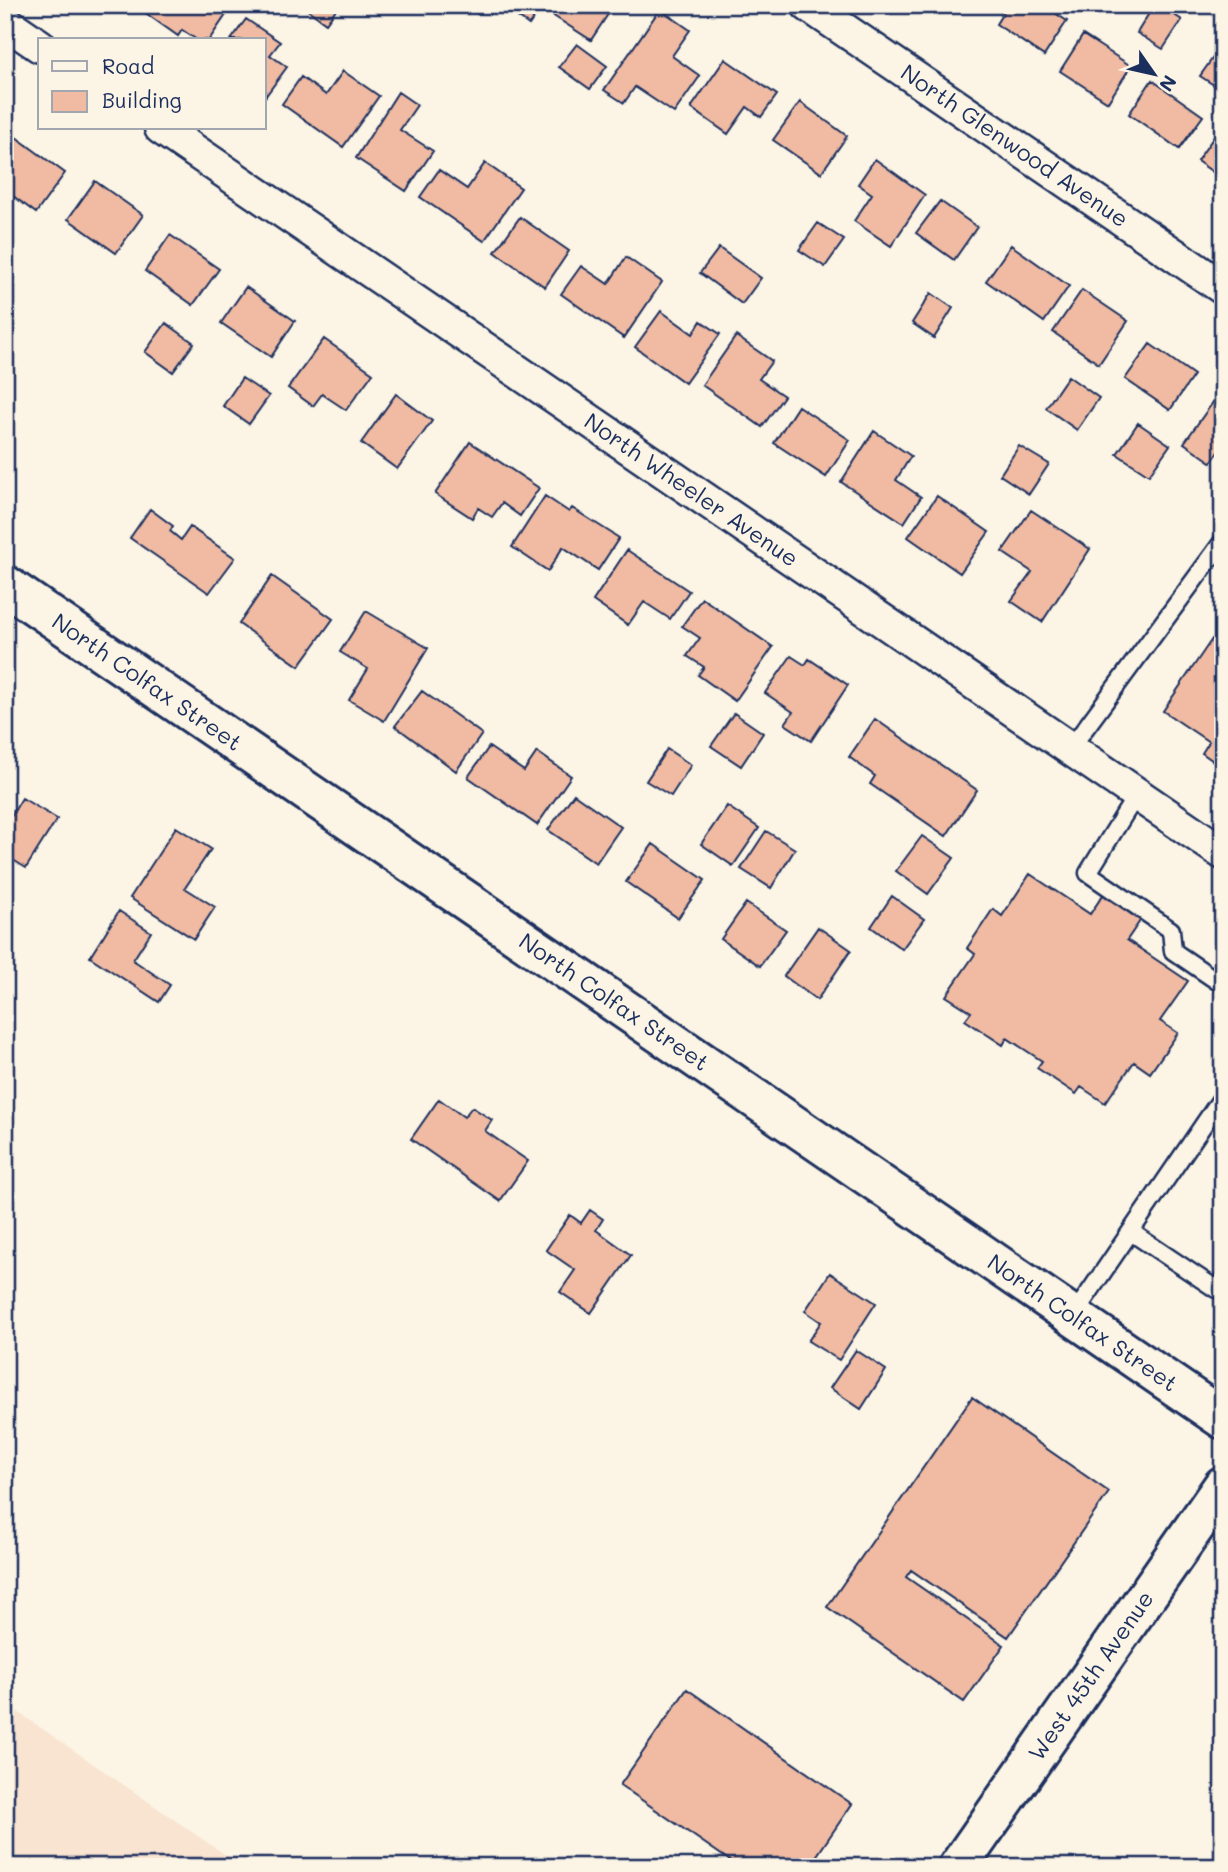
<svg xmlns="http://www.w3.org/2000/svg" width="1228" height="1872" font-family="Mali,sans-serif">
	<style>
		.built { fill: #f8e4d1 }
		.building { fill: #f0bba2; stroke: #1b2f5e; stroke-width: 2 }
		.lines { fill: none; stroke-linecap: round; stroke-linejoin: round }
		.lane-casing { stroke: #1b2f5e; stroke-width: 21 }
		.street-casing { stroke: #1b2f5e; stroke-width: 37 }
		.secondary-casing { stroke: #1b2f5e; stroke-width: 44 }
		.lane { stroke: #fcf5e5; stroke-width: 16 }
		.street { stroke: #fcf5e5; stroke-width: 32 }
		.secondary { stroke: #fcf5e5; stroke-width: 38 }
		.labels { text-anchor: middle; stroke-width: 7; stroke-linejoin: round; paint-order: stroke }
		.street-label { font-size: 23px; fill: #1b2f5e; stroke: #fcf5e5 }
	</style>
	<rect width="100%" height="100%" fill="#fcf5e5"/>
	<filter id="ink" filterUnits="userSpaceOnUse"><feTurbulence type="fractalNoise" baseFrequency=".0143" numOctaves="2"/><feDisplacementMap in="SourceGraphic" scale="14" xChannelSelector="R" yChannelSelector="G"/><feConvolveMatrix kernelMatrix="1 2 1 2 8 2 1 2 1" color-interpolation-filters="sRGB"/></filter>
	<g filter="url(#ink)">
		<path class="built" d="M 5,1703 L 243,1867 L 5,1867 Z"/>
		<path class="building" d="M 148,5 L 231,5 L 232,6 L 209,40 L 197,40 L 182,30 L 178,36 L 144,12 Z
			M 301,5 L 339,5 L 326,23 Z
			M 428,5 L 443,5 L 438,12 Z
			M 465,5 L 486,5 L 479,15 Z
			M 501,5 L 543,5 L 529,25 Z
			M 558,5 L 614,5 L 591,40 L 552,15 Z
			M 1008,5 L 1043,5 L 1067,21 L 1044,56 L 996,24 Z
			M 1154,5 L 1159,5 L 1182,20 L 1163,49 L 1137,33 Z
			M 660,9 L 690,30 L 672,56 L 700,76 L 674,113 L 635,87 L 624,103 L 604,90 Z
			M 246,19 L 280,42 L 270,55 L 287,67 L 265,97 L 264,40 L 231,40 Z
			M 1083,35 L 1131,66 L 1108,102 L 1060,71 Z
			M 577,44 L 607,66 L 590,89 L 559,67 Z
			M 1222,45 L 1223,46 L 1223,91 L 1200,76 Z
			M 725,59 L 777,95 L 761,117 L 747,107 L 728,134 L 691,108 Z
			M 343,71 L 379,96 L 343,147 L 282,104 L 301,77 L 326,95 Z
			M 1152,80 L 1203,116 L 1179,149 L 1129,114 Z
			M 398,92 L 417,105 L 400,130 L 433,151 L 406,191 L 356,158 Z
			M 800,102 L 847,136 L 821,173 L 773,140 Z
			M 1220,128 L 1223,130 L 1223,179 L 1197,161 Z
			M 5,129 L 65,173 L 36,213 L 5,190 Z
			M 875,159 L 925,195 L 891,246 L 854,221 L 872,194 L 858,184 Z
			M 485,163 L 521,188 L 484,241 L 420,197 L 439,170 L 467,189 Z
			M 95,181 L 143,215 L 116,253 L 68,219 Z
			M 940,201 L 977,227 L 954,260 L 916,233 Z
			M 520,217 L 569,251 L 545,287 L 495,252 Z
			M 818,223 L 844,240 L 825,267 L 799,250 Z
			M 170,235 L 219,269 L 193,305 L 145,271 Z
			M 1011,245 L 1069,286 L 1044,322 L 986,281 Z
			M 719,248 L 761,278 L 742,304 L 700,273 Z
			M 626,257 L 662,282 L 624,338 L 561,294 L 581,266 L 608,284 Z
			M 246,287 L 295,321 L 271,357 L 221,323 Z
			M 1082,290 L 1128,321 L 1099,364 L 1053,332 Z
			M 931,293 L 953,308 L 934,338 L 912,323 Z
			M 661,311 L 693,334 L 701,321 L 720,334 L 685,383 L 635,347 Z
			M 166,323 L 194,343 L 173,372 L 145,352 Z
			M 736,336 L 772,361 L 759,379 L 784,396 L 762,427 L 702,385 Z
			M 324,339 L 373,373 L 346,410 L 322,394 L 313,406 L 288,388 Z
			M 1150,344 L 1194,375 L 1170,410 L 1125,379 Z
			M 1068,376 L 1099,398 L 1077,430 L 1046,408 Z
			M 242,378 L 269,396 L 249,424 L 223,406 Z
			M 1223,388 L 1223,447 L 1211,462 L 1184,443 Z
			M 396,394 L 432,421 L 397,469 L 361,443 Z
			M 798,406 L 850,440 L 826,477 L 774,443 Z
			M 1138,423 L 1170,445 L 1149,475 L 1117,454 Z
			M 874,431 L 911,456 L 896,480 L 921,497 L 904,523 L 841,482 Z
			M 470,442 L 539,488 L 520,516 L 502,503 L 492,517 L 478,508 L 472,518 L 435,494 Z
			M 1019,446 L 1049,464 L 1029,494 L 1000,475 Z
			M 545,496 L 569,512 L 572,508 L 619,538 L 598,570 L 563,547 L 548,571 L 512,547 Z
			M 937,496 L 989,532 L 960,573 L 908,537 Z
			M 150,509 L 173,526 L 170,531 L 181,540 L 190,527 L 235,558 L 209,593 L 130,538 Z
			M 1031,510 L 1090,549 L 1042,622 L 1011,601 L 1032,572 L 1002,552 Z
			M 627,550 L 689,591 L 670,619 L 644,602 L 628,625 L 593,601 Z
			M 272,576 L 333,619 L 299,666 L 239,624 Z
			M 702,598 L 773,647 L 735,701 L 698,675 L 704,667 L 687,656 L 700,638 L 682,626 Z
			M 366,611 L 428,648 L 384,721 L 349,700 L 368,669 L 340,652 Z
			M 1212,639 L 1223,646 L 1223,768 L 1202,753 L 1209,742 L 1163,711 Z
			M 791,656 L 805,665 L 809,659 L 848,685 L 811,741 L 785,724 L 793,712 L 765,693 Z
			M 422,691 L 482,734 L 456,771 L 395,726 Z
			M 734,713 L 763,733 L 741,766 L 711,746 Z
			M 875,719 L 977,790 L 946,836 L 870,784 L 875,776 L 849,757 Z
			M 489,747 L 524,771 L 537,752 L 571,776 L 537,825 L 468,777 Z
			M 667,749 L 691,765 L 671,796 L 646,781 Z
			M 574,794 L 621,827 L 596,863 L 548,830 Z
			M 22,798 L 57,819 L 26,868 L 5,855 L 5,826 Z
			M 727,806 L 759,828 L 733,866 L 701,844 Z
			M 176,827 L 211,849 L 185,888 L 215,907 L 194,939 L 130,898 Z
			M 766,831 L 795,849 L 771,888 L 741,869 Z
			M 922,836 L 954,858 L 928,894 L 896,871 Z
			M 653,844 L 705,880 L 678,918 L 626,882 Z
			M 1030,874 L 1090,914 L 1105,892 L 1142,918 L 1127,940 L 1188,981 L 1160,1021 L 1178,1033 L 1150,1073 L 1134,1062 L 1105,1103 L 1081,1087 L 1076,1094 L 1037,1068 L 1042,1061 L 1007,1038 L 1003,1045 L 965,1020 L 971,1012 L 946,996 L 975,954 L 967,948 L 993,909 L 1002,916 Z
			M 892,896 L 924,919 L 902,949 L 871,927 Z
			M 746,903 L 786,930 L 760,966 L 721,939 Z
			M 119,911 L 151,932 L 133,960 L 170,985 L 159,1002 L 90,957 Z
			M 818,927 L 851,950 L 817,1000 L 784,976 Z
			M 439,1099 L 464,1117 L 472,1107 L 492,1120 L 485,1131 L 528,1161 L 500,1201 L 411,1139 Z
			M 590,1210 L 603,1219 L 596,1230 L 631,1255 L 591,1313 L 560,1292 L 575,1270 L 546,1250 L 570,1215 L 581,1223 Z
			M 830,1273 L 876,1303 L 839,1360 L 808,1341 L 821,1322 L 805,1311 Z
			M 856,1350 L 886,1370 L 861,1409 L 830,1388 Z
			M 972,1397 L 1109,1492 L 1008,1637 L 911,1570 L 906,1577 L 1004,1645 L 964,1702 L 827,1607 Z
			M 687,1689 L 852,1804 L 809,1867 L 739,1867 L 620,1785 Z"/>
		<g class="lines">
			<defs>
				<path id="lane" d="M 1070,749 L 1223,541
					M 1137,794 L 1088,873 L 1171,930 L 1173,951 L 1223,985
					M 1131,1232 L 1216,1289 L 1223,1280
					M 1073,1316 L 1223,1096"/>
				<g id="street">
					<path id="s1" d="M 808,5 L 1223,288"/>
					<path d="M 5,22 L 40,46"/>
					<path id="s2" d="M 161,128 L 1223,853"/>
				</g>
				<g id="secondary">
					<path id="s3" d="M 5,585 L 1223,1419"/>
					<path id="s4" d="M 958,1867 L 1223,1486"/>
				</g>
			</defs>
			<use href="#lane" class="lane-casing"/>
			<use href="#street" class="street-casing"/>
			<use href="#secondary" class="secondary-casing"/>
			<use href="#lane" class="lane"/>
			<use href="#street" class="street"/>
			<use href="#secondary" class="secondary"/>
		</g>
	</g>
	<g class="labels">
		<g class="street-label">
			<text dy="8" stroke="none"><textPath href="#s1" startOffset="250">North Glenwood Avenue</textPath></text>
			<text dy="8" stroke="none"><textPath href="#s2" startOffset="642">North Wheeler Avenue</textPath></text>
			<text dy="8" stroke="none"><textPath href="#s3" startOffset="172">North Colfax Street</textPath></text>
			<text dy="8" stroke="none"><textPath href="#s3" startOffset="738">North Colfax Street</textPath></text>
			<text dy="8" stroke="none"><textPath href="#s3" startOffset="1306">North Colfax Street</textPath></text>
			<text dy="8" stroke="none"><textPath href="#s4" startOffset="233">West 45th Avenue</textPath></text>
		</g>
	</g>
	<rect width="1228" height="1872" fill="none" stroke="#fcf5e5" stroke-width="28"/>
	<rect x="14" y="14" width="1200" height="1844" fill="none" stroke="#1b2f5e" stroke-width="2.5" filter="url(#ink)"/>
	<rect x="38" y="38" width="228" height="91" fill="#fcf5e5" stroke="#a2a6af" stroke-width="2"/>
	<rect x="52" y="61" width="35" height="10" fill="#fcf5e5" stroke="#a2a6af" stroke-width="2"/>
	<text x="102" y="74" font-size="21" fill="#1b2f5e">Road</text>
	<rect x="52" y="91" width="35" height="21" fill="#f0bba2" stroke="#a2a6af" stroke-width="2"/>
	<text x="102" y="108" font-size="21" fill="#1b2f5e">Building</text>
	<g transform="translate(1154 74) rotate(124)" stroke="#fcf5e5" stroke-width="5" paint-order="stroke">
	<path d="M0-5L12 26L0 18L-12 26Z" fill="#1b2f5e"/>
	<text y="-10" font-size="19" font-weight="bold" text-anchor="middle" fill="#1b2f5e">N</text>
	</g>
</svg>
